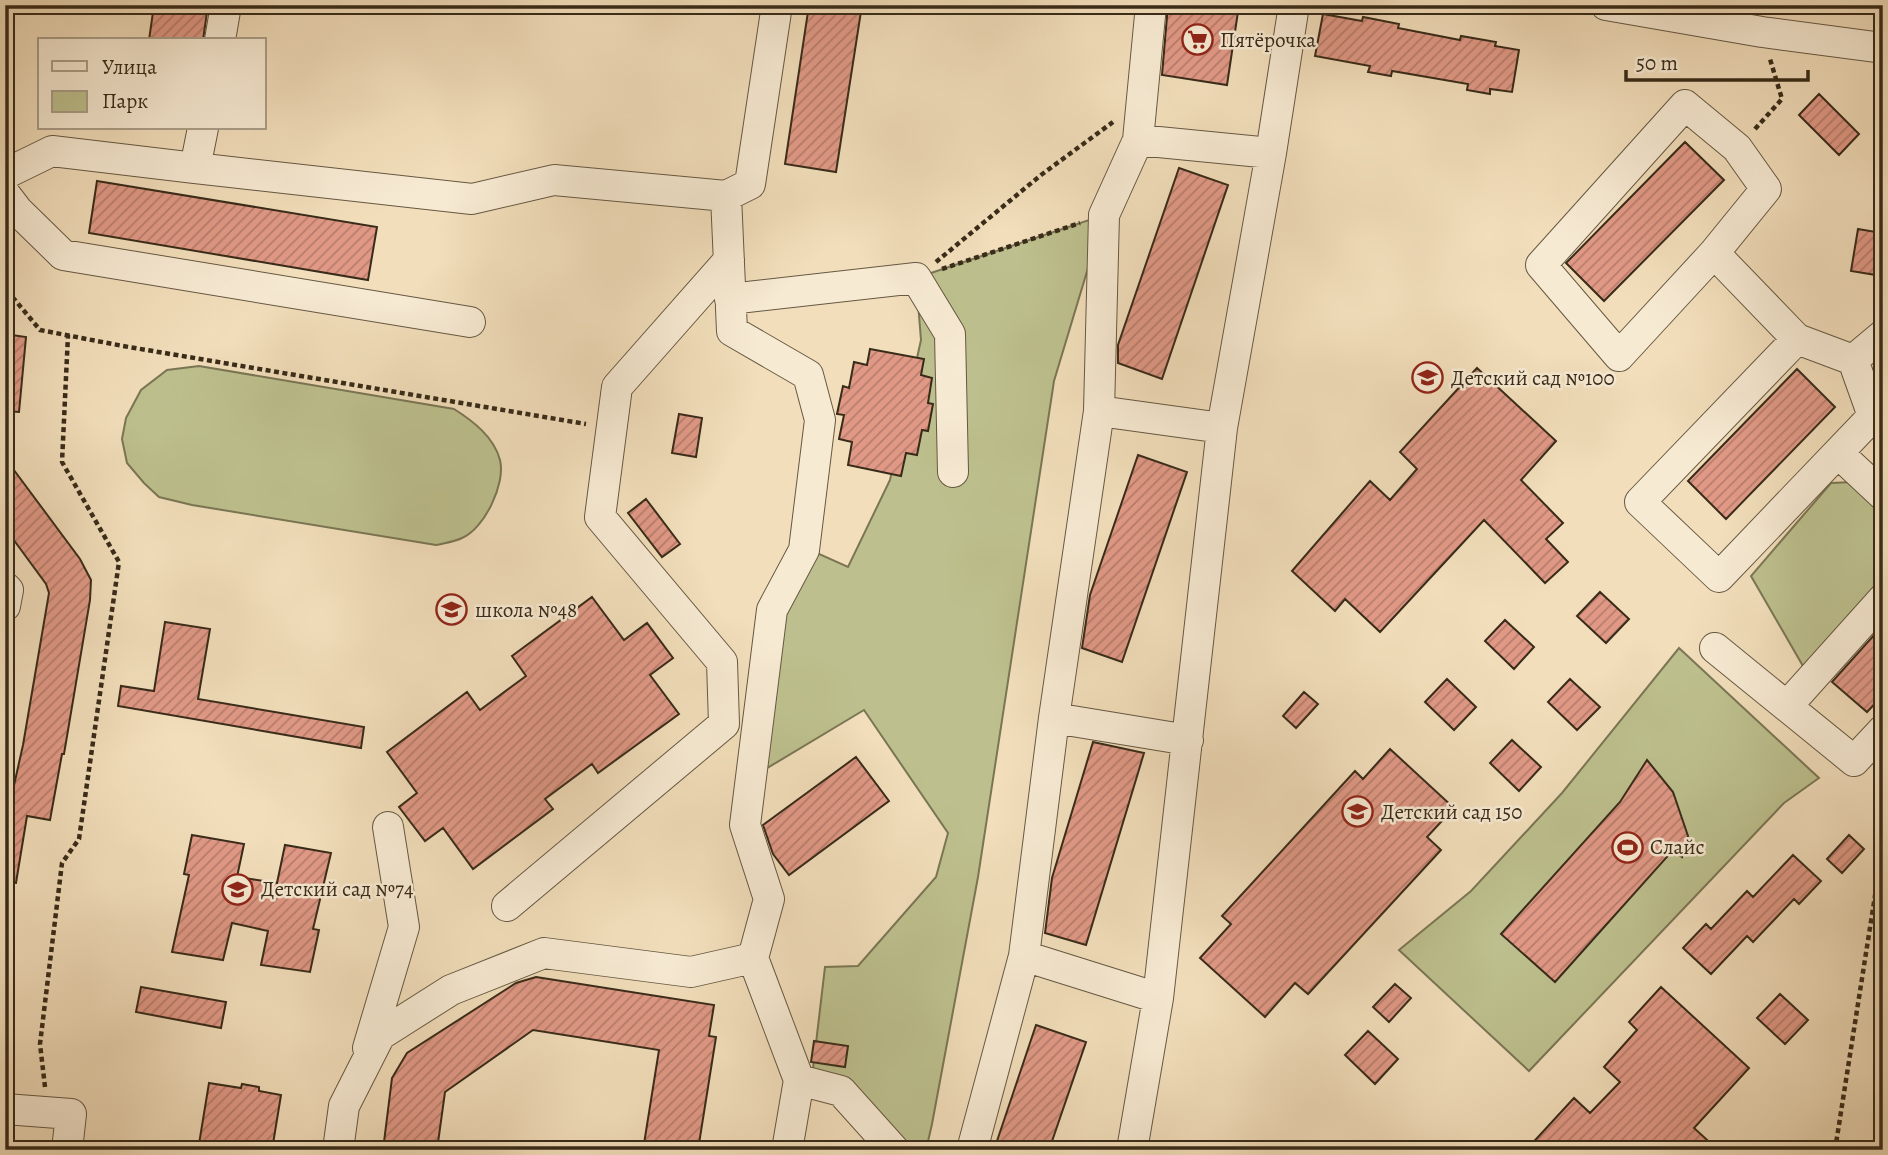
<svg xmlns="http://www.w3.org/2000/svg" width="1888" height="1155" font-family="Alegreya,serif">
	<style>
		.green { fill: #bdc08e; stroke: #7a7654; stroke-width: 2 }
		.building { fill: url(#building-hatch); stroke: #382b19; stroke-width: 2 }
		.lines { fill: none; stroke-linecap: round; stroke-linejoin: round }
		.minor-casing { stroke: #665842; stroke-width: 32 }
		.path { stroke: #382b19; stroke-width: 4.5; stroke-dasharray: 5 3.5; stroke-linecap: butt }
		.minor { stroke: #f7ead3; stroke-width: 30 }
		.labels { text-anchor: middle; stroke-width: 5; stroke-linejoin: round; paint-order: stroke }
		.poi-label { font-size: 21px; fill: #382b19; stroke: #f7ead3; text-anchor: start }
	</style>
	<defs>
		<pattern id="building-hatch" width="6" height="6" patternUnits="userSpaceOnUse" patternTransform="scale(1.75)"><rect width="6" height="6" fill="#e19986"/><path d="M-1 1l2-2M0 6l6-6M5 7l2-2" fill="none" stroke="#b77d6d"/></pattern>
	</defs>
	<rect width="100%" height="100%" fill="#f2debb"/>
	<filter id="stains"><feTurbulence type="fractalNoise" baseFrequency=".00286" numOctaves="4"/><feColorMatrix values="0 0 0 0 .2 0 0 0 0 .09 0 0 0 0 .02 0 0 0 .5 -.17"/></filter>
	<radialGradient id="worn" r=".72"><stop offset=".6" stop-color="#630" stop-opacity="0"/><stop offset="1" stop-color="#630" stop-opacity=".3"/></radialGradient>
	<path class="green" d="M 1104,215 L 1054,381 L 978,877 L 932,1124 L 926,1150 L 876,1150 L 812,1077 L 825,967 L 858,966 L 936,877 L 948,833 L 864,710 L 754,776 L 761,690 L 806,548 L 848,567 L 890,480 L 921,340 L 916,278 Z
		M 199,366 L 454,409 C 473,421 494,437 500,460 C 506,484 484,529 462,538 C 454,542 444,543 436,545 L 192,505 L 159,497 L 144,483 L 127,463 L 122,439 L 126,418 L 141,390 L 167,370 Z
		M 1853,482 L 1883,510 L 1883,584 L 1803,666 L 1751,576 L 1831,483 Z
		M 1679,648 L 1819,778 L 1784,803 L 1529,1071 L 1399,950 L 1471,891 L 1562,793 Z"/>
	<path class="building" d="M 154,5 L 208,5 L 203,40 L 149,40 Z
		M 809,5 L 862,5 L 836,172 L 785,164 Z
		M 1168,5 L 1239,5 L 1227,85 L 1162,75 Z
		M 1323,14 L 1362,21 L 1363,17 L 1399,24 L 1398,28 L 1460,40 L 1461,36 L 1496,42 L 1495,46 L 1519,50 L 1512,92 L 1490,89 L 1490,94 L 1467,90 L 1468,84 L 1392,71 L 1391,76 L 1368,72 L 1370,66 L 1315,56 Z
		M 1819,94 L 1859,134 L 1839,155 L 1799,115 Z
		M 1685,142 L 1724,180 L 1604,301 L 1566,263 Z
		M 1179,168 L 1228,185 L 1162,379 L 1118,363 L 1118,345 Z
		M 97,181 L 377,227 L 368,280 L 89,233 Z
		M 1858,229 L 1882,233 L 1876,275 L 1851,271 Z
		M 5,334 L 26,337 L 19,412 L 5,411 Z
		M 870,349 L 924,359 L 921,375 L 932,378 L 928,403 L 933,404 L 928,431 L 922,430 L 917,455 L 906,453 L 901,476 L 848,465 L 852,442 L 839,439 L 844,415 L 837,414 L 843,386 L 849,388 L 854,362 L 867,365 Z
		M 1477,368 L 1556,441 L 1521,480 L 1563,523 L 1546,539 L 1568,562 L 1545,583 L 1484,520 L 1380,632 L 1345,599 L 1335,611 L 1292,571 L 1370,481 L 1390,500 L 1417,469 L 1400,452 Z
		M 1797,369 L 1835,407 L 1726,519 L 1688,481 Z
		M 679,414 L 702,418 L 696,457 L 672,453 Z
		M 1138,455 L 1187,472 L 1122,662 L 1082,648 L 1090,595 Z
		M 5,458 L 80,559 L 91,580 L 90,600 L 64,754 L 62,754 L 50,820 L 27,816 L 16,883 L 5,882 L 5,812 L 8,812 L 23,745 L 49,593 L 46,584 L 5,528 Z
		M 646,499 L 680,544 L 662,557 L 628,513 Z
		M 1600,592 L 1629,619 L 1606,643 L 1577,616 Z
		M 592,597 L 624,640 L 647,623 L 673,658 L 650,675 L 679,714 L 598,773 L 592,764 L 545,799 L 553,809 L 473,869 L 443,828 L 425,841 L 399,807 L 417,793 L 387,752 L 467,692 L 480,710 L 526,676 L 512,656 Z
		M 1505,620 L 1534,647 L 1514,669 L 1485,641 Z
		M 165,622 L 210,629 L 198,699 L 364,727 L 361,748 L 118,706 L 121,686 L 154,691 Z
		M 1883,625 L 1883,695 L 1867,712 L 1832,682 Z
		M 1447,679 L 1476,707 L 1454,730 L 1425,702 Z
		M 1570,679 L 1600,707 L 1577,730 L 1548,702 Z
		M 1304,692 L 1318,704 L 1296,728 L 1283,716 Z
		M 1512,740 L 1541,767 L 1519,791 L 1490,763 Z
		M 1093,742 L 1144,753 L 1086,945 L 1045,933 L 1052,878 Z
		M 1390,749 L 1454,808 L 1427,837 L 1441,850 L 1308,994 L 1295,983 L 1265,1017 L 1200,958 L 1231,924 L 1222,916 L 1355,771 L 1363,779 Z
		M 856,757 L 889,801 L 789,875 L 773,854 L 763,825 Z
		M 1647,760 L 1673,792 L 1688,836 L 1682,857 L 1673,850 L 1555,982 L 1501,934 L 1620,802 Z
		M 192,835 L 244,844 L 237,877 L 277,883 L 285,845 L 331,853 L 313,929 L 319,930 L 310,972 L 261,965 L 268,931 L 232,923 L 223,960 L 172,952 L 189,875 L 184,874 Z
		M 1849,835 L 1864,849 L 1842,873 L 1827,859 Z
		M 1793,855 L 1821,881 L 1799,904 L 1794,899 L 1753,942 L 1747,936 L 1711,974 L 1683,948 L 1706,924 L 1711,929 L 1747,891 L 1753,897 Z
		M 536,977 L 714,1005 L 709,1036 L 716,1037 L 698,1150 L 643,1150 L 659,1050 L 533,1030 L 445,1092 L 437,1150 L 383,1150 L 392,1078 L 407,1053 L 516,983 Z
		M 1395,984 L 1411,998 L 1389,1022 L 1373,1007 Z
		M 141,987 L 226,1002 L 221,1028 L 136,1012 Z
		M 1661,987 L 1749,1068 L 1694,1128 L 1718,1150 L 1526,1150 L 1574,1098 L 1590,1113 L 1620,1082 L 1604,1067 L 1637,1030 L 1629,1022 Z
		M 1780,994 L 1808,1020 L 1785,1044 L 1757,1018 Z
		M 1036,1025 L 1086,1042 L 1049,1150 L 994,1150 Z
		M 1368,1031 L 1398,1059 L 1375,1084 L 1345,1055 Z
		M 814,1041 L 848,1046 L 845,1067 L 811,1062 Z
		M 209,1083 L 241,1088 L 242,1084 L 259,1087 L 259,1091 L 281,1095 L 272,1150 L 198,1150 Z"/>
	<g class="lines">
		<defs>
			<path id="minor" d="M 1606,5 L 1762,32 L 1883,48
				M 220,40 L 226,5
				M 1138,140 L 1151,5
				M 195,168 L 472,199 L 554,180 L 726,196
				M 5,174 L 52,151 L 195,168 L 203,128
				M 5,194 L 18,211 L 63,255 L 470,322
				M 1714,253 L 1766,189 L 1737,148 L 1685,105 L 1541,265 L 1619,356 L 1714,253 L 1797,339
				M 730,299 L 916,278 L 950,334 L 953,472
				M 1797,339 L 1853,360 L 1873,416 L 1719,577 L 1640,502 Z
				M 1853,360 L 1883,335
				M 1222,428 L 1099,411 L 1104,215 L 1138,140 L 1271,153
				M 1838,453 L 1883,495
				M 5,587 L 8,590 L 5,606
				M 1715,648 L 1854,761 L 1883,730
				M 1787,706 L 1883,599
				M 1054,718 L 1099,411
				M 507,906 L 724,724 L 722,662 L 600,517 L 617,387 L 729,260
				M 753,958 L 799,1080 L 787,1150
				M 1158,998 L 1024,956 L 1054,718 L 1188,740
				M 368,1048 L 404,927 L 388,827
				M 799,1080 L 841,1091 L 894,1150
				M 5,1109 L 71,1114 L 67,1150
				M 338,1150 L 344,1106 L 380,1035 L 451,990 L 544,953 L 691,972 L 753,958 L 769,899 L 745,825 L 772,610 L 804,550 L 820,420 L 808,375 L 732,331 L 726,196 L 750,184 L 777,5
				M 972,1150 L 1024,956
				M 1132,1150 L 1158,998 L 1222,428 L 1271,153 L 1294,5"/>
		</defs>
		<use href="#minor" class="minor-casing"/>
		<path class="path" d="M 1755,129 L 1782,99 L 1770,59
			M 13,241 L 5,288 L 40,330 L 123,346 L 586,424
			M 936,262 L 1041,175 L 1113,122
			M 942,269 L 1080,223
			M 45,1087 L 40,1044 L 62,863 L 79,839 L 119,562 L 62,462 L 68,335
			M 1835,1150 L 1883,845"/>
		<use href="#minor" class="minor"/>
	</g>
	<defs>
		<symbol id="supermarket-ring" viewBox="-11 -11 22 22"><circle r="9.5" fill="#f7ead3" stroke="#8f2418" stroke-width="1.5"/><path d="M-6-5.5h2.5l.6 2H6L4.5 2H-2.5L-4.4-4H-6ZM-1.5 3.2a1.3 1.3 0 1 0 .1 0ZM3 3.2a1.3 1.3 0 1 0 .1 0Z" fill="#8f2418"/></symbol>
		<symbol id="school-ring" viewBox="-11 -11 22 22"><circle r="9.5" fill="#f7ead3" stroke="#8f2418" stroke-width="1.5"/><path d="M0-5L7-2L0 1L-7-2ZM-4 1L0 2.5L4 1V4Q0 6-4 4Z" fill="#8f2418"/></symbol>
		<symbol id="stadium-ring" viewBox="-11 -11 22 22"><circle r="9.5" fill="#f7ead3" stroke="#8f2418" stroke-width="1.5"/><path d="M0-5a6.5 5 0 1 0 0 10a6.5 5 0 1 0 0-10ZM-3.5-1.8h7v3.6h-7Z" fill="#8f2418"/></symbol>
	</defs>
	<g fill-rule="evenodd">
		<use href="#supermarket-ring" x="1180" y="22" width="35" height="35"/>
		<use href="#school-ring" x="1410" y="360" width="35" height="35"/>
		<use href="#school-ring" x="434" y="592" width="35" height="35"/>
		<use href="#school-ring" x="1340" y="794" width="35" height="35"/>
		<use href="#stadium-ring" x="1610" y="830" width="35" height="35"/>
		<use href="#school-ring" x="220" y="872" width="35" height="35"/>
	</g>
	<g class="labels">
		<g class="poi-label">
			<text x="1220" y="47">Пятёрочка</text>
			<text x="1451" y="385">Детский сад №100</text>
			<text x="475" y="617">школа №48</text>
			<text x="1381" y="819">Детский сад 150</text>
			<text x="1650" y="854">Слайс</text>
			<text x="261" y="896">Детский сад №74</text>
		</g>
	</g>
	<rect width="1888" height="1155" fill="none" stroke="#f2debb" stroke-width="28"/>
	<rect x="7" y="7" width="1874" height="1141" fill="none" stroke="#382b19" stroke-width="3.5"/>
	<rect x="14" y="14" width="1860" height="1127" fill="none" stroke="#382b19" stroke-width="2"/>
	<rect x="38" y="38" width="228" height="91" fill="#f7ead3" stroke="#ab9e89" stroke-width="2"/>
	<rect x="52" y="61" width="35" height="10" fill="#f7ead3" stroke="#ab9e89" stroke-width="2"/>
	<text x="102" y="74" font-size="21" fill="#382b19">Улица</text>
	<rect x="52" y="91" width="35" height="21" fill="#bdc08e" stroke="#ab9e89" stroke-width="2"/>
	<text x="102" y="108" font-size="21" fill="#382b19">Парк</text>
	<path d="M1626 70v10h182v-10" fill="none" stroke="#382b19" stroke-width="3.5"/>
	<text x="1636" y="70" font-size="21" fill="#382b19" stroke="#f7ead3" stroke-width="5" paint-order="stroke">50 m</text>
	<rect width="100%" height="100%" filter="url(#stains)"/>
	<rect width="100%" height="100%" fill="url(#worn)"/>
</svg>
